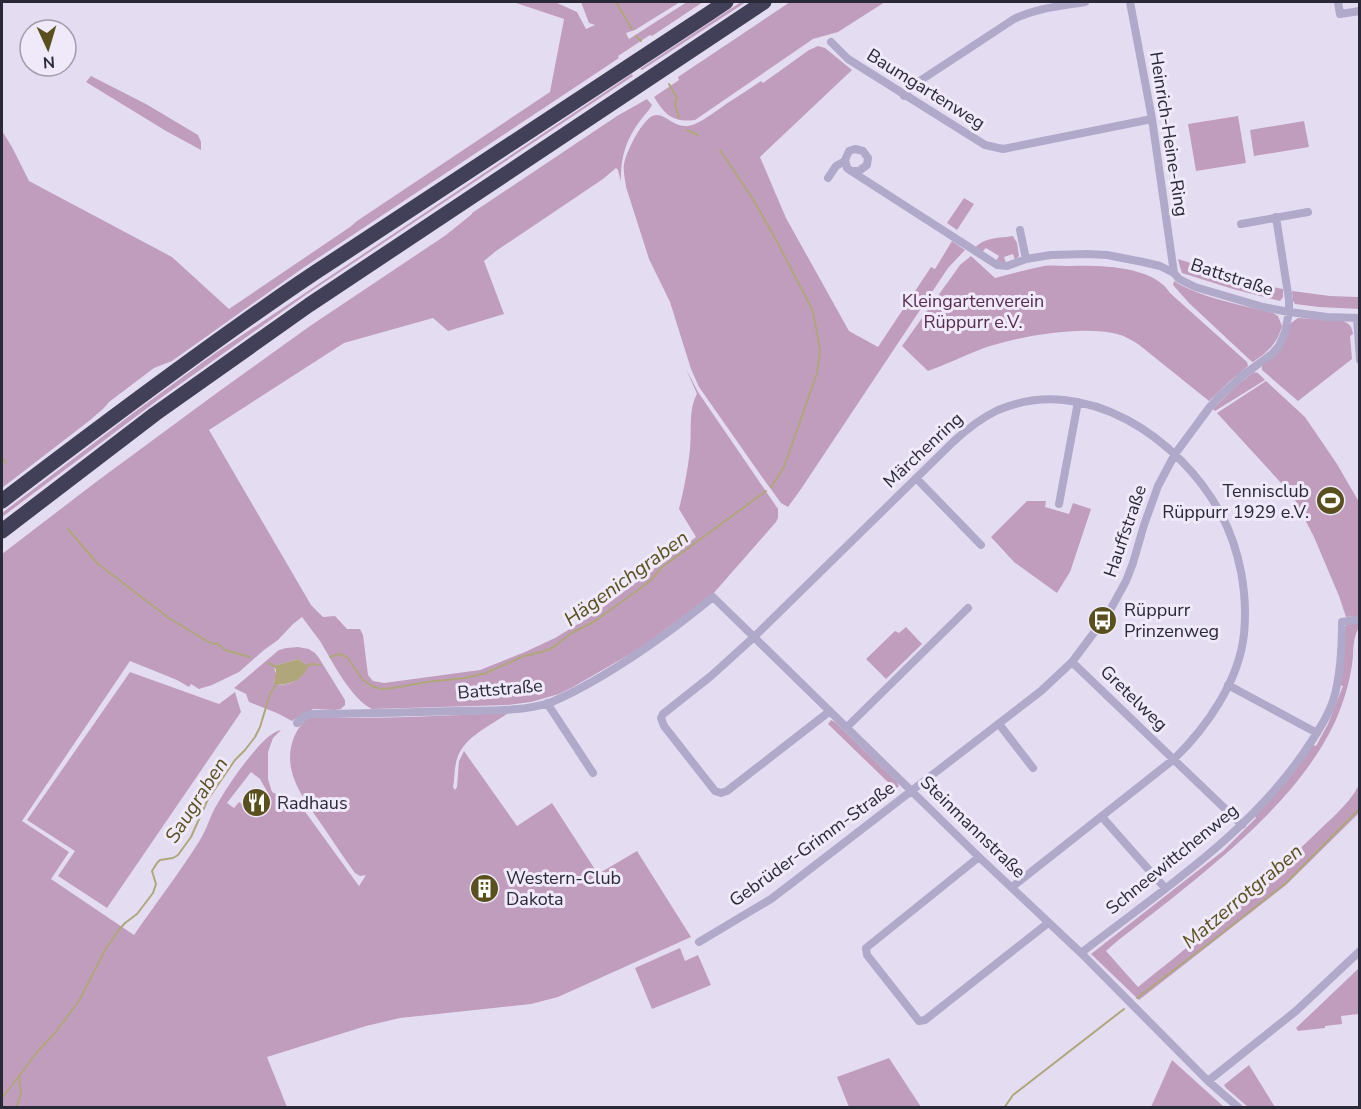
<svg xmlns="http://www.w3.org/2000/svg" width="1361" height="1109" font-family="'Nunito Sans',sans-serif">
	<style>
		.green { fill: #c19dbd; fill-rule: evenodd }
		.water { fill: #afa67c }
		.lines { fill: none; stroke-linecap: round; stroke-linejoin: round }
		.stream { stroke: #afa67c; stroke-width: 2 }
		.street { stroke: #b1a9ca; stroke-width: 8 }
		.highway { stroke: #424058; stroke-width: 15 }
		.labels { text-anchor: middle; stroke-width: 6; stroke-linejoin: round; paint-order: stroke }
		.street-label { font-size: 18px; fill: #2a2937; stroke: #efe9fa }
		.park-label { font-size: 18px; fill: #562c4f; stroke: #efe9fa }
		.poi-label { font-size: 18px; fill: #2a2937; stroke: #efe9fa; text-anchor: start }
		.water-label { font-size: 20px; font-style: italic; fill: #59501e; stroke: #efe9fa }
	</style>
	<rect width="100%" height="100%" fill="#e4ddf2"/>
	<path class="green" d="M 513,2 L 555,2 L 577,12 L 586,29 L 595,25 L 589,23 L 581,2 L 680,2 L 635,30 L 626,33 L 629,39 L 687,2 L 703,2 L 652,36 L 650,35 L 618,56 L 619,58 L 583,82 L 303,268 L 172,361 L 154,368 L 109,402 L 104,408 L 89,421 L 2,488 L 2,131 L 12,147 L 29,181 L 172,257 L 229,309 L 350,227 L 357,221 L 550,92 L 564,19 Z
		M 741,2 L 746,2 L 642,70 L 640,69 Z
		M 790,2 L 885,2 L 838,32 L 813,39 L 695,120 C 673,123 665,115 654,97 L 679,80 L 678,77 Z
		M 818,46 L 825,48 L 852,70 L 760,157 L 786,218 L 849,331 L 878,347 L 931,267 L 935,269 L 952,241 L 965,250 L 948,268 L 801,489 L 788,507 L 781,503 L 762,477 L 699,387 L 691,369 L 670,302 L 649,259 L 626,187 C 625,179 623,171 624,164 C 626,152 644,115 656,115 C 668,114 675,132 695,124 C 706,119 716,111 726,104 C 738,96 750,89 761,81 L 763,83 L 809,50 Z
		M 632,74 L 633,76 L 307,294 L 162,397 L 2,517 L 2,513 L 132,414 L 214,354 Z
		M 91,76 L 146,104 L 198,135 L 201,142 L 201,150 L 166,131 L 86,82 Z
		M 647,99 L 652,105 C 649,111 644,115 640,121 C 626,139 620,159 621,182 L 618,170 L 616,168 L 603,179 L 496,251 L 484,261 L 504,314 L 448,331 L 433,318 L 344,343 L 209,430 L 311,605 L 323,617 L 335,616 L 347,629 L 360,629 L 363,635 L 368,675 L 373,681 L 384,683 L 480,670 L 525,652 L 555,638 L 593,615 L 696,537 L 679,509 C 684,489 688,469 690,449 C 692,430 688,410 697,394 L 686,369 L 698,392 L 778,509 L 778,518 L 776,522 L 712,595 L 639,649 L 573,687 L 559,694 L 531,702 L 508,705 L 372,709 C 351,699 332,661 320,641 C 314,633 308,625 302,617 L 293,624 L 278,640 L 264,650 L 239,672 L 212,685 L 199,689 L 191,684 L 189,687 L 177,680 L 130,661 L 22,821 L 69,852 L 51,879 L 134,935 C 156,903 180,872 200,840 C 205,832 208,823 212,814 C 221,795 261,733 281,730 L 273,738 L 268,752 L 268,779 L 272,792 L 282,797 L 298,802 L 359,886 L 366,875 L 360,876 L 355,873 C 344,858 334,843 324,828 C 306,801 280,773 294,737 C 297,731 301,723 307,719 C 319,714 336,718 348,718 C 401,718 454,715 508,713 C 491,726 464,736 457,759 C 454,768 455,778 453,787 L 455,790 L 457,787 L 459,761 L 464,751 L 517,826 L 552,803 L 598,874 L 637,851 L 691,937 L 558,997 L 531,1004 L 400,1018 L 366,1026 L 267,1057 L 287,1107 L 2,1108 L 2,554 L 96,482 L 214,395 L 310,326 L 446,235 L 472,214 L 472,213 L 617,116 ZM 251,772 L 260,779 L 268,793 L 255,812 L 239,802 L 234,808 L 227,803 Z
		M 1238,116 L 1246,163 L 1196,171 L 1188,124 Z
		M 1304,121 L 1309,147 L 1254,156 L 1250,130 Z
		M 964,198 L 974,204 L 957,230 L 947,223 Z
		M 1013,236 L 1017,243 L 1019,256 L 1015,260 L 1013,254 L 1004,257 L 1006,263 L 996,261 L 999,256 L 986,248 L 982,252 L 975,248 C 984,237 1000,238 1013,236 Z
		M 971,256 L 995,278 C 1011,274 1028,269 1044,266 C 1052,265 1060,266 1068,266 C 1097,265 1153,265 1170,293 L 1247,362 L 1248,366 L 1230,381 L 1209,401 L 1138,344 C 1131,340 1125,336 1117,334 C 1081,325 1020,336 984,348 C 966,355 947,364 928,371 L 902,346 L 960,265 Z
		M 1178,259 L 1258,284 L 1283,289 L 1283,297 L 1280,301 L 1233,289 L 1182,273 L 1180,267 Z
		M 1174,281 C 1198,297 1245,306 1273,313 L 1278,316 L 1282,326 C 1277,344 1268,352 1253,362 L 1251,361 L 1189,303 L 1173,285 Z
		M 1292,291 L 1330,296 L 1358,297 L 1359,309 L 1319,307 L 1295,304 L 1293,301 Z
		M 1298,318 L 1343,321 C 1350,324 1352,327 1353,334 L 1350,336 L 1352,359 L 1298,401 L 1262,370 L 1262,365 L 1291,323 Z
		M 1254,372 L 1258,373 L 1265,380 L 1215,411 L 1213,409 L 1236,386 Z
		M 1266,381 L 1305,417 L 1337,464 L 1359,502 L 1359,616 L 1346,617 L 1339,596 L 1314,537 L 1293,496 L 1217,413 Z
		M 1027,501 L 1046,501 L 1045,507 L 1069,514 L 1073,503 L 1091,509 L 1070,572 L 1057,593 L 1014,562 L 991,537 Z
		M 1359,623 L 1359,629 L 1358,629 C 1352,641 1354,653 1352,665 C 1349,685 1343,704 1335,722 C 1301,794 1231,851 1170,900 C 1149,917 1126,933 1106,951 L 1138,987 C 1197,940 1256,892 1310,839 C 1327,822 1348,806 1359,785 L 1360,812 L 1286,885 L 1139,1000 L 1091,954 L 1223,851 L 1256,818 L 1255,816 L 1313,745 L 1316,746 L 1328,724 L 1343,686 L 1339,685 L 1346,624 Z
		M 906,627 L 922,644 L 886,679 L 866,659 L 895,631 L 899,633 Z
		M 298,647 L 309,649 L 315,653 L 319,658 L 345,700 L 345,705 L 341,709 L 335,710 L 313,709 L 292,721 L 277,713 L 249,702 L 246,694 L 234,688 L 279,650 L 286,648 ZM 298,659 L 305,664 L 303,675 C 295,683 287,685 276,685 L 274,682 L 276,675 L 274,666 Z
		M 130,672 L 219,704 L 235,692 L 241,712 L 107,908 L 58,876 L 75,851 L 27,820 Z
		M 831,720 L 835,722 L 897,782 L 899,786 L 895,789 L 828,724 Z
		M 680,948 L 685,961 L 698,955 L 711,985 L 652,1009 L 635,968 Z
		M 1359,968 L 1359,1014 L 1341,1016 L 1342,1024 L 1325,1026 L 1325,1028 L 1298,1031 L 1296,1028 Z
		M 889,1058 L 921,1107 L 849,1107 L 837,1077 Z
		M 1172,1060 L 1224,1107 L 1151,1107 Z
		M 1249,1065 L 1275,1107 L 1248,1107 L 1226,1088 L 1224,1085 Z"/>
	<path class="water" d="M 298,659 L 308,666 C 303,681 291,684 276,685 L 274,683 L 276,670 L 274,666 Z"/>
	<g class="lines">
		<path class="stream" d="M 616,2 L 632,29
			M 636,36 L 641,41
			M 669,84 L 677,98 L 675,104 L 679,118
			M 687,130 L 698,135
			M 720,150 L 751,196 L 774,236 L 812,309 L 817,332 L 820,351 L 817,373 L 784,467 L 771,487
			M 2,457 L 6,463
			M 68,529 L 98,564 L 169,618 L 210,643 L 218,644 L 225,650 L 250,657
			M 330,657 L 339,654 L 347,657 L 363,680 L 372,686 L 381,689 L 393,688 L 427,682 L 465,678 L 486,673 L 524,656 L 542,652 L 554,647 L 570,634 L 595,621 L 645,585 L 651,580 L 661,568 L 766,491
			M 268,663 L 276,667
			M 307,666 L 312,664 L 320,665
			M 1137,998 L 1212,941 L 1286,883 L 1360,808
			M 2,1098 L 19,1076
			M 16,1108 L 21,1094 L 19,1076 L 38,1051 L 54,1034 L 79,1001 L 104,952 L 118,931 L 125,923 L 137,914 L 153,893 L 156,884 L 152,871 L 157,863 L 160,860 L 173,858 L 178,855 L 191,837 L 208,799 L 235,760 L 245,750 L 255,737 L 260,727 L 270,694 L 277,683
			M 1004,1108 L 1013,1095 L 1124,1009"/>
		<path class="street" d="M 1130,2 L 1152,119 L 1174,273
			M 1338,2 L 1340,14 L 1360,11
			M 831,42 L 848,59 L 985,145 L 1003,149 L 1152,119
			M 904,96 L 912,86 L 1014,19 C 1036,8 1061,6 1085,2
			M 851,171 L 859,171 L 867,165 L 868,158 L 863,151 L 855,149 L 849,151 L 845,160 L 847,168 L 851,171 L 997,265 L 1007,266 L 1026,259 L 1051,255 L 1087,254 L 1107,255 L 1143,262 L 1160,266 L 1174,273 L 1179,279 L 1195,287 L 1263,307 L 1289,312 L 1327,317 L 1360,318
			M 828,178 L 836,166 L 845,161
			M 1241,224 L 1308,212
			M 1020,230 L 1026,259
			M 1357,318 L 1360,360
			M 916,478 L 981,545
			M 1059,504 L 1078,402
			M 1072,662 L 1242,825
			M 1228,685 L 1317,733
			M 547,703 L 593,773
			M 830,711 L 727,791 L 721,793 L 715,791 L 664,726 L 661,718 L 663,714 L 711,676 L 754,637 L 953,442 C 967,429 981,418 998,410 C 1085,373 1180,438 1221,514 C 1240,550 1248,594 1244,634 C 1239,681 1207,727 1174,759 L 1012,887
			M 297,723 L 305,716 L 312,714 C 361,714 409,712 458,711 C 487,710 521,712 549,703 C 567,696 585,686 602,676 C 641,653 678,626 713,597 L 979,857 L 1081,953 L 1208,1081 L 1239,1108
			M 999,724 L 1033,768
			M 847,727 L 968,608
			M 1102,817 L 1165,888
			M 979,857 L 866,948 L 867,955 L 919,1021 L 925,1020 L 1048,923
			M 699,942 L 771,899 L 792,883 L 1041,691 L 1072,662 L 1108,614 L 1126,581 L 1133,563 L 1144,525 L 1158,486 L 1175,454 L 1209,408 L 1219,397 L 1242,376 L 1272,354 L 1279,346 L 1285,332 L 1289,312 L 1289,300 L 1276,217
			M 1081,953 C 1162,890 1254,831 1311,742 C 1320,728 1329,714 1334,698 C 1341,673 1342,648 1342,622 L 1360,619
			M 1208,1081 L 1296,1011 L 1360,951"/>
		<path class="highway" d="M 2,501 C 99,427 197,353 298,284 C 440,189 584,97 726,2
			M 2,531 L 155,414 L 309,305 L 764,2"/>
	</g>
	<defs>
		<symbol id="stadium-disc" viewBox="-11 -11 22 22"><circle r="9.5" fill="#59501e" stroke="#efe9fa"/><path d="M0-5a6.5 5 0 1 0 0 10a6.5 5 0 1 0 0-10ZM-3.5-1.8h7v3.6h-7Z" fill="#fff"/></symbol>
		<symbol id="bus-disc" viewBox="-11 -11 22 22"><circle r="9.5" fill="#59501e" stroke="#efe9fa"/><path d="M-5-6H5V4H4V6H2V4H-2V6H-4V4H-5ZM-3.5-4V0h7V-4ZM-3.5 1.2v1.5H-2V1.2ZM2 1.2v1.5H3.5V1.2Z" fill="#fff"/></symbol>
		<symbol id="restaurant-disc" viewBox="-11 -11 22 22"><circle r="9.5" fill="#59501e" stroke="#efe9fa"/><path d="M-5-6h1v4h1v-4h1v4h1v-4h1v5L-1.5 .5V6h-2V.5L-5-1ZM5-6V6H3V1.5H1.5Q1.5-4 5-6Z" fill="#fff"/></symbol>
		<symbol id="building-disc" viewBox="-11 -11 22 22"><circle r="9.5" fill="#59501e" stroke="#efe9fa"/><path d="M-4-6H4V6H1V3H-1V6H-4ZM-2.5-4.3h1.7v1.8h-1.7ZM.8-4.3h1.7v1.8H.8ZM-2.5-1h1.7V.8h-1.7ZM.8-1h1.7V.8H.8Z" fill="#fff"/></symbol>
	</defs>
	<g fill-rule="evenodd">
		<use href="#stadium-disc" x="1314" y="484" width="33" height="33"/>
		<use href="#bus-disc" x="1086" y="604" width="33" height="33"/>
		<use href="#restaurant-disc" x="240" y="786" width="33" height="33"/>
		<use href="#building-disc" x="468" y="872" width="33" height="33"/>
	</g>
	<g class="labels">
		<g class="street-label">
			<text transform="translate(926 89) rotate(32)" y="6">Baumgartenweg</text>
			<text transform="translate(1169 134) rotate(81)" y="6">Heinrich-Heine-Ring</text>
			<text transform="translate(1232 277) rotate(18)" y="6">Battstraße</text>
			<text transform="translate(923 450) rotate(-43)" y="6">Märchenring</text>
			<text transform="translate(1125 531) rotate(-71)" y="6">Hauffstraße</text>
			<text transform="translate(500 689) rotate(-5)" y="6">Battstraße</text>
			<text transform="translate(1134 698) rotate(44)" y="6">Gretelweg</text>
			<text transform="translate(973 827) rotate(44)" y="6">Steinmannstraße</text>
			<text transform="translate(812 844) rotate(-36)" y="6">Gebrüder-Grimm-Straße</text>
			<text transform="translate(1172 859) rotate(-39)" y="6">Schneewittchenweg</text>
		</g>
		<g class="park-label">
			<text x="973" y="307">Kleingartenverein<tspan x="973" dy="21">Rüppurr e.V.</tspan></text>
		</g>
		<g class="poi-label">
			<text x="1309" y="497" text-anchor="end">Tennisclub<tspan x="1309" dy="21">Rüppurr 1929 e.V.</tspan></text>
			<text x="1124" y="616">Rüppurr<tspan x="1124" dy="21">Prinzenweg</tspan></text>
			<text x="277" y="809">Radhaus</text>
			<text x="506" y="884">Western-Club<tspan x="506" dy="21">Dakota</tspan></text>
		</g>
		<g class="water-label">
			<text transform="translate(626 578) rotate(-36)" y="7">Hägenichgraben</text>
			<text transform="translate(196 800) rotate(-57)" y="7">Saugraben</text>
			<text transform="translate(1242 896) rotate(-40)" y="7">Matzerrotgraben</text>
		</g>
	</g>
	<rect width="1361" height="1109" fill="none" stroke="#2a2937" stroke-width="6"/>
	<g transform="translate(48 48) rotate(176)"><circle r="28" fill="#efe9fa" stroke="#a09cac" stroke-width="1.5"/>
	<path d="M0-4.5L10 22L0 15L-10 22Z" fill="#59501e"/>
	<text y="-9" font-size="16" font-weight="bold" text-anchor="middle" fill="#2a2937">N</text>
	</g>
</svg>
